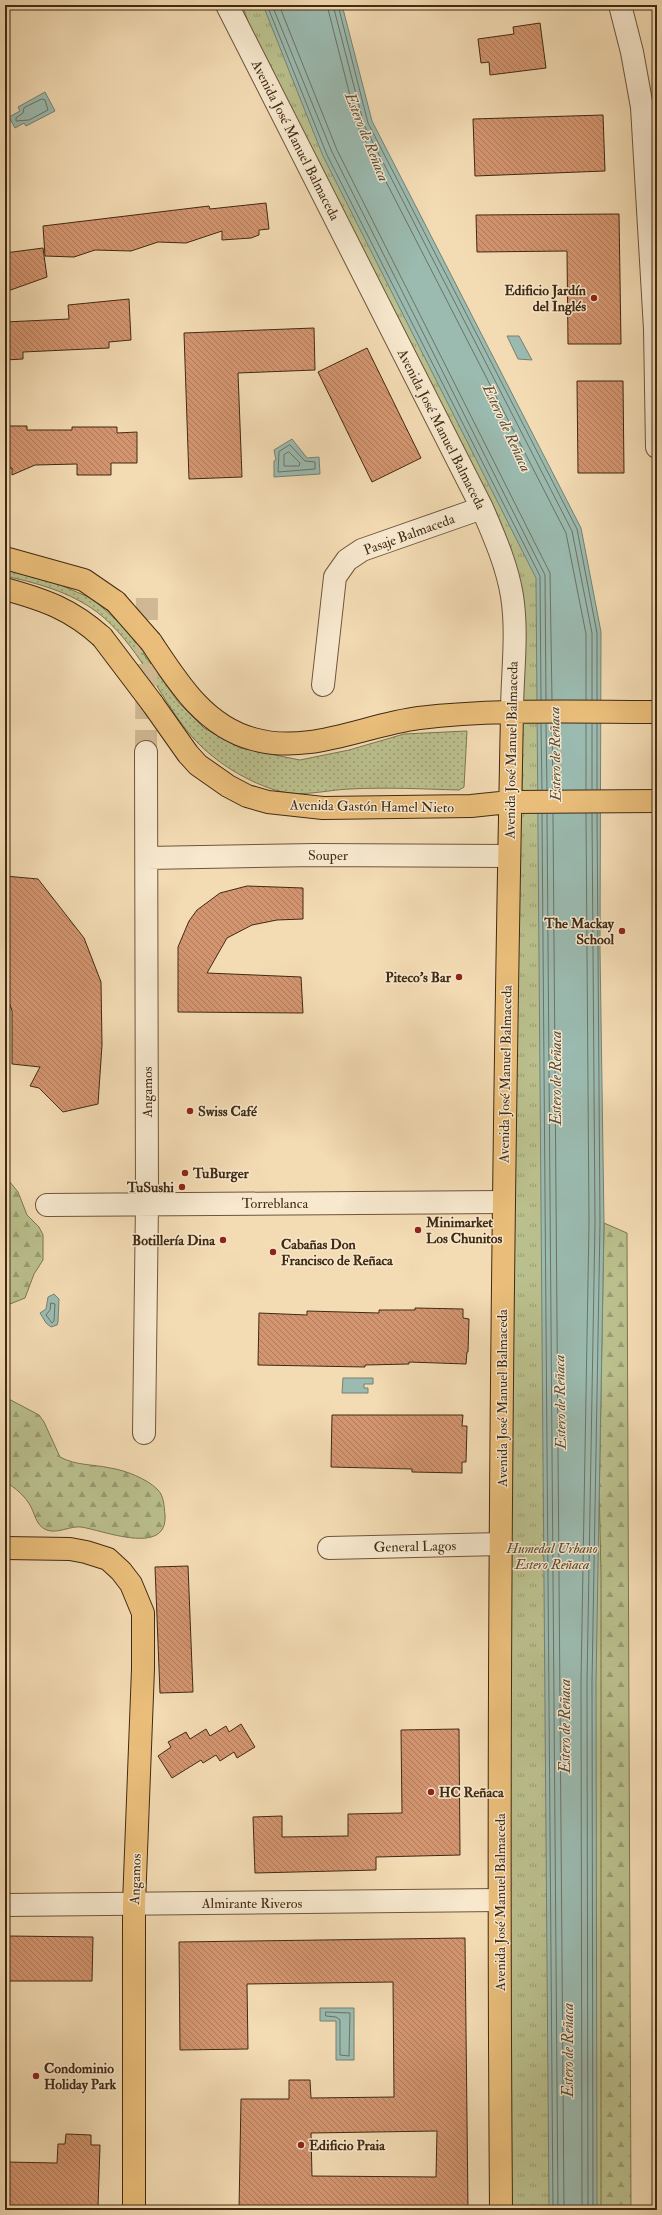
<svg xmlns="http://www.w3.org/2000/svg" width="662" height="2215" font-family="'IM FELL Double Pica',serif">
	<style>
		.grass { fill: url(#grass-dots); stroke: #7e7550 }
		.forest { fill: url(#forest-firs); stroke: #7e7550 }
		.park { fill: url(#park-tufts); stroke: #7e7550 }
		.water { fill: #9bbbb1; stroke: #778172 }
		.lines { fill: none; stroke-linecap: round; stroke-linejoin: round }
		.shore { stroke: #6e7262; stroke-width: 1 }
		.building { fill: url(#building-back-hatch); stroke: #412a13; fill-rule: evenodd }
		.minor-tunnel { stroke: #cfb893; stroke-width: 22; stroke-dasharray: 22 11; stroke-linecap: butt }
		.minor-casing { stroke: #6e563b; stroke-width: 24 }
		.major-casing { stroke: #412a13; stroke-width: 24 }
		.minor { stroke: #f7e8ce; stroke-width: 22 }
		.major { stroke: #eabe7a; stroke-width: 22 }
		.major-bridge-casing { stroke: #412a13; stroke-width: 24; stroke-linecap: butt }
		.major-bridge { stroke: #eabe7a; stroke-width: 22 }
		.poi-dot { fill: #8f2418; stroke: #f7e8ce; stroke-width: 1.5 }
		.labels { text-anchor: middle; stroke-width: 3; stroke-linejoin: round; paint-order: stroke }
		.street-label { font-size: 14px; fill: #412a13; stroke: #f7e8ce }
		.poi-label { font-size: 14px; font-weight: bold; fill: #412a13; stroke: #f7e8ce; text-anchor: start }
		.park-label { font-size: 14px; font-style: italic; fill: #59482b; stroke: #f7e8ce }
		.water-label { font-size: 15px; font-style: italic; fill: #584e3a; stroke: #f7e8ce }
	</style>
	<defs>
		<pattern id="grass-dots" width="8" height="8" patternUnits="userSpaceOnUse"><rect width="8" height="8" fill="#bac08d"/><path d="M2 2h.1M6 6h.1" fill="none" stroke="#999c72" stroke-width="1.8" stroke-linecap="round"/></pattern>
		<pattern id="forest-firs" width="22" height="20" patternUnits="userSpaceOnUse"><rect width="22" height="20" fill="#bac08d"/><path d="M5 1l3.5 6h-7zM16 11l3.5 6h-7z" fill="#999c72"/></pattern>
		<pattern id="park-tufts" width="24" height="20" patternUnits="userSpaceOnUse"><rect width="24" height="20" fill="#bac08d"/><path d="M3 7l-1-3M5 7V3M7 7l1-3M15 17l-1-3M17 17v-4M19 17l1-3" fill="none" stroke="#999c72"/></pattern>
		<pattern id="building-back-hatch" width="6" height="6" patternUnits="userSpaceOnUse"><rect width="6" height="6" fill="#d39570"/><path d="M-1 5l2 2M0 0l6 6M5-1l2 2" fill="none" stroke="#ad7a5b"/></pattern>
	</defs>
	<rect width="100%" height="100%" fill="#f3dbb3"/>
	<filter id="stains"><feTurbulence type="fractalNoise" baseFrequency=".005" numOctaves="4"/><feColorMatrix values="0 0 0 0 .2 0 0 0 0 .09 0 0 0 0 .02 0 0 0 .5 -.17"/></filter>
	<radialGradient id="worn" r=".72"><stop offset=".6" stop-color="#630" stop-opacity="0"/><stop offset="1" stop-color="#630" stop-opacity=".3"/></radialGradient>
	<path class="grass" d="M 5,569 L 44,578 L 93,599 L 125,628 L 179,703 L 204,728 L 240,748 L 300,760 L 349,750 L 404,734 L 467,731 L 464,787 L 459,790 C 423,789 386,787 350,789 C 324,790 302,798 275,790 C 243,780 209,758 188,732 C 157,693 138,644 97,612 C 70,592 37,583 5,576 Z"/>
	<path class="forest" d="M 5,1176 L 18,1192 L 27,1215 L 39,1227 L 43,1235 L 43,1260 L 34,1274 L 25,1298 L 5,1306 Z
		M 604,1223 L 627,1233 L 631,2210 L 597,2210 L 596,1682 Z
		M 5,1397 L 39,1415 L 44,1422 L 60,1457 C 77,1466 93,1464 110,1468 C 125,1470 147,1479 157,1489 C 164,1495 164,1506 165,1515 C 168,1557 102,1530 81,1527 C 71,1526 61,1532 51,1531 C 37,1529 36,1517 31,1507 C 26,1497 15,1487 5,1482 Z"/>
	<path class="park" d="M 242,5 L 321,5 L 356,122 L 556,497 L 596,1351 L 601,1573 L 601,2210 L 509,2210 L 511,1951 L 499,1380 L 505,1131 L 522,798 L 522,703 L 507,567 L 276,97 Z"/>
	<path class="water" d="M 263,5 L 342,5 L 372,121 L 581,528 L 601,632 L 600,949 L 604,1223 L 596,1682 L 597,2210 L 549,2210 L 536,578 L 323,156 Z
		M 45,92 L 55,111 L 26,126 L 24,123 L 15,128 L 9,117 L 20,111 L 18,107 Z
		M 507,336 L 519,336 L 532,360 L 518,359 Z
		M 292,439 L 307,458 L 319,457 L 320,474 L 274,477 L 274,461 L 276,460 L 274,450 Z
		M 54,1294 L 59,1299 L 58,1322 L 57,1325 L 51,1327 L 46,1323 L 40,1313 L 46,1309 L 48,1297 Z
		M 343,1378 L 373,1378 L 373,1384 L 364,1384 L 364,1388 L 368,1388 L 368,1393 L 342,1393 Z
		M 320,2008 L 354,2008 L 354,2060 L 336,2060 L 336,2021 L 320,2021 Z"/>
	<g class="lines">
		<path class="shore" d="M 267,5 L 327,155 L 540,576 L 541,700
			M 272,5 L 332,152 L 545,575 L 546,700
			M 279,5 L 337,150 L 550,573 L 552,700
			M 327,5 L 358,127 L 566,533 L 586,634 L 586,700
			M 333,5 L 364,125 L 572,531 L 592,633 L 592,700
			M 338,5 L 368,123 L 577,529 L 597,633 L 597,700
			M 42,99 L 45,100 L 48,110 L 29,120 L 16,121 L 16,118 L 23,113 L 24,108 Z
			M 290,445 L 305,461 L 315,462 L 315,469 L 278,472 L 279,452 Z
			M 289,452 L 300,463 L 299,466 L 284,466 L 284,455 Z
			M 541,724 L 542,790
			M 546,724 L 547,790
			M 552,724 L 553,790
			M 586,789 L 586,724
			M 592,789 L 592,724
			M 597,789 L 597,724
			M 542,814 L 553,2210
			M 547,814 L 558,2210
			M 553,814 L 564,2210
			M 51,1303 L 55,1304 L 54,1321 L 52,1323 L 46,1315 L 50,1310 Z
			M 326,2012 L 350,2013 L 349,2056 L 340,2055 L 340,2020 L 336,2017 L 326,2016 Z
			M 582,2210 L 581,1682 L 589,1223 L 586,813
			M 588,2210 L 587,1682 L 595,1223 L 592,813
			M 593,2210 L 592,1682 L 600,1223 L 597,813"/>
	</g>
	<path class="building" d="M 540,23 L 546,68 L 490,75 L 489,62 L 481,63 L 478,39 L 514,34 L 513,27 Z
		M 603,115 L 605,171 L 475,176 L 473,119 Z
		M 266,203 L 269,229 L 259,230 L 259,235 L 251,238 L 222,240 L 222,231 L 186,243 L 158,242 L 131,251 L 95,250 L 74,257 L 45,256 L 43,226 L 209,206 L 210,209 Z
		M 619,214 L 621,344 L 568,344 L 567,251 L 477,252 L 476,215 Z
		M 43,248 L 47,277 L 5,292 L 5,253 Z
		M 129,299 L 131,340 L 109,342 L 109,348 L 23,352 L 23,359 L 5,360 L 5,322 L 69,319 L 68,305 Z
		M 314,328 L 315,370 L 238,373 L 242,477 L 189,479 L 184,333 Z
		M 367,348 L 421,458 L 372,482 L 318,372 Z
		M 577,381 L 623,381 L 624,473 L 578,473 Z
		M 5,426 L 27,426 L 27,430 L 72,430 L 72,427 L 117,427 L 117,433 L 137,432 L 137,463 L 111,463 L 111,475 L 77,475 L 77,464 L 35,465 L 12,475 L 12,468 L 6,468 L 5,465 Z
		M 5,876 L 38,879 L 84,938 L 101,982 L 102,1045 L 98,1104 L 63,1112 L 39,1088 L 30,1086 L 40,1067 L 12,1064 L 12,1011 L 5,990 Z
		M 247,886 L 303,888 L 303,919 L 277,920 L 252,925 L 227,938 L 207,973 L 301,977 L 303,1013 L 178,1012 L 178,947 L 189,921 L 197,910 L 220,893 Z
		M 415,1308 L 463,1309 L 463,1318 L 469,1319 L 468,1352 L 467,1352 L 466,1364 L 409,1362 L 409,1364 L 365,1365 L 365,1367 L 258,1365 L 259,1313 L 307,1315 L 307,1311 L 379,1313 L 379,1310 L 415,1310 Z
		M 332,1415 L 463,1415 L 462,1426 L 467,1426 L 466,1462 L 462,1462 L 462,1473 L 412,1472 L 412,1469 L 331,1467 Z
		M 188,1566 L 193,1692 L 160,1693 L 155,1567 Z
		M 241,1724 L 255,1747 L 237,1758 L 234,1752 L 220,1761 L 216,1755 L 203,1763 L 201,1760 L 172,1778 L 158,1756 L 171,1747 L 168,1742 L 186,1732 L 190,1739 L 206,1729 L 210,1736 L 226,1726 L 229,1732 Z
		M 459,1729 L 460,1855 L 376,1857 L 376,1870 L 255,1873 L 253,1817 L 282,1816 L 282,1837 L 348,1836 L 348,1814 L 402,1813 L 401,1730 Z
		M 8,1936 L 93,1937 L 92,1981 L 5,1981 L 5,1948 L 8,1948 Z
		M 465,1938 L 468,2210 L 239,2210 L 241,2099 L 289,2099 L 289,2080 L 310,2080 L 311,2098 L 394,2097 L 393,1982 L 247,1984 L 248,2049 L 180,2050 L 179,1942 ZM 437,2131 L 436,2177 L 312,2176 L 311,2133 Z
		M 66,2134 L 91,2135 L 91,2145 L 100,2145 L 98,2207 L 5,2208 L 5,2162 L 57,2163 L 58,2144 L 65,2144 Z"/>
	<g class="lines">
		<path class="minor-tunnel" d="M 146,752 L 147,592"/>
		<defs>
			<path id="minor" d="M 227,5 L 482,508 C 494,536 507,565 512,596 C 518,634 512,675 512,713
				M 620,5 L 632,52 L 642,107 L 655,329 L 657,447
				M 323,685 L 335,577 L 347,560 L 362,550 L 482,508
				M 147,858 L 315,855 L 509,856
				M 47,1205 L 503,1202
				M 144,1433 L 147,1203 L 146,752
				M 329,1548 L 501,1544
				M 5,1905 L 499,1900"/>
			<path id="major" d="M 5,558 L 84,580 L 116,602
				M 5,589 C 45,600 71,609 102,637
				M 151,642 C 177,681 204,726 253,739 C 309,755 364,725 419,718 C 497,709 578,712 657,712
				M 152,703 L 188,754 L 198,765 L 228,786 L 247,796 L 268,802 L 323,808 L 471,806 L 510,802 L 657,801
				M 5,1548 L 70,1549 L 86,1552 L 108,1559 L 121,1571 L 131,1584 L 143,1613 L 143,1669 L 134,1904 L 134,2210
				M 501,2210 C 497,1711 502,1212 512,713"/>
		</defs>
		<use href="#minor" class="minor-casing"/>
		<use href="#major" class="major-casing"/>
		<use href="#minor" class="minor"/>
		<use href="#major" class="major"/>
		<defs>
			<path id="major-bridge" d="M 116,602 L 151,642
				M 102,637 L 152,703"/>
		</defs>
		<use href="#major-bridge" class="major-bridge-casing"/>
		<use href="#major-bridge" class="major-bridge"/>
	</g>
	<g class="poi-dot">
		<circle cx="594" cy="298" r="4"/>
		<circle cx="622" cy="931" r="4"/>
		<circle cx="459" cy="977" r="4"/>
		<circle cx="190" cy="1111" r="4"/>
		<circle cx="185" cy="1173" r="4"/>
		<circle cx="182" cy="1187" r="4"/>
		<circle cx="418" cy="1230" r="4"/>
		<circle cx="223" cy="1240" r="4"/>
		<circle cx="273" cy="1252" r="4"/>
		<circle cx="431" cy="1792" r="4"/>
		<circle cx="36" cy="2076" r="4"/>
		<circle cx="301" cy="2145" r="4"/>
	</g>
	<g class="labels">
		<g class="street-label">
			<text transform="translate(296 140) rotate(63)" y="5">Avenida José Manuel Balmaceda</text>
			<text transform="translate(442 429) rotate(63)" y="5">Avenida José Manuel Balmaceda</text>
			<text transform="translate(409 534) rotate(-20)" y="5">Pasaje Balmaceda</text>
			<text transform="translate(511 750) rotate(-89)" y="5">Avenida José Manuel Balmaceda</text>
			<text transform="translate(372 806) rotate(1)" y="5">Avenida Gastón Hamel Nieto</text>
			<text x="328" y="860">Souper</text>
			<text transform="translate(505 1074) rotate(-89)" y="5">Avenida José Manuel Balmaceda</text>
			<text transform="translate(147 1092) rotate(-90)" y="5">Angamos</text>
			<text x="275" y="1208">Torreblanca</text>
			<text transform="translate(502 1398) rotate(-90)" y="5">Avenida José Manuel Balmaceda</text>
			<text transform="translate(415 1546) rotate(-1)" y="5">General Lagos</text>
			<text transform="translate(135 1879) rotate(-88)" y="5">Angamos</text>
			<text transform="translate(500 1902) rotate(-90)" y="5">Avenida José Manuel Balmaceda</text>
			<text x="252" y="1908">Almirante Riveros</text>
		</g>
		<g class="poi-label">
			<text x="586" y="295" text-anchor="end">Edificio Jardín<tspan x="586" dy="16">del Inglés</tspan></text>
			<text x="614" y="928" text-anchor="end">The Mackay<tspan x="614" dy="16">School</tspan></text>
			<text x="451" y="982" text-anchor="end">Piteco's Bar</text>
			<text x="198" y="1116">Swiss Café</text>
			<text x="193" y="1178">TuBurger</text>
			<text x="174" y="1192" text-anchor="end">TuSushi</text>
			<text x="426" y="1227">Minimarket<tspan x="426" dy="16">Los Chunitos</tspan></text>
			<text x="215" y="1245" text-anchor="end">Botillería Dina</text>
			<text x="281" y="1249">Cabañas Don<tspan x="281" dy="16">Francisco de Reñaca</tspan></text>
			<text x="439" y="1797">HC Reñaca</text>
			<text x="44" y="2073">Condominio<tspan x="44" dy="16">Holiday Park</tspan></text>
			<text x="309" y="2150">Edificio Praia</text>
		</g>
		<g class="park-label">
			<text x="552" y="1553">Humedal Urbano<tspan x="552" dy="16">Estero Reñaca</tspan></text>
		</g>
		<g class="water-label">
			<text transform="translate(367 137) rotate(68)" y="5">Estero de Reñaca</text>
			<text transform="translate(507 428) rotate(65)" y="5">Estero de Reñaca</text>
			<text transform="translate(555 754) rotate(-91)" y="5">Estero de Reñaca</text>
			<text transform="translate(556 1078) rotate(-90)" y="5">Estero de Reñaca</text>
			<text transform="translate(560 1402) rotate(-91)" y="5">Estero de Reñaca</text>
			<text transform="translate(565 1726) rotate(-90)" y="5">Estero de Reñaca</text>
			<text transform="translate(568 2050) rotate(-90)" y="5">Estero de Reñaca</text>
		</g>
	</g>
	<rect width="662" height="2215" fill="none" stroke="#f3dbb3" stroke-width="20"/>
	<rect x="6" y="6" width="650" height="2203" fill="none" stroke="#412a13" stroke-width="2"/>
	<rect x="10" y="10" width="642" height="2195" fill="none" stroke="#412a13"/>
	<rect width="100%" height="100%" filter="url(#stains)"/>
	<rect width="100%" height="100%" fill="url(#worn)"/>
</svg>
